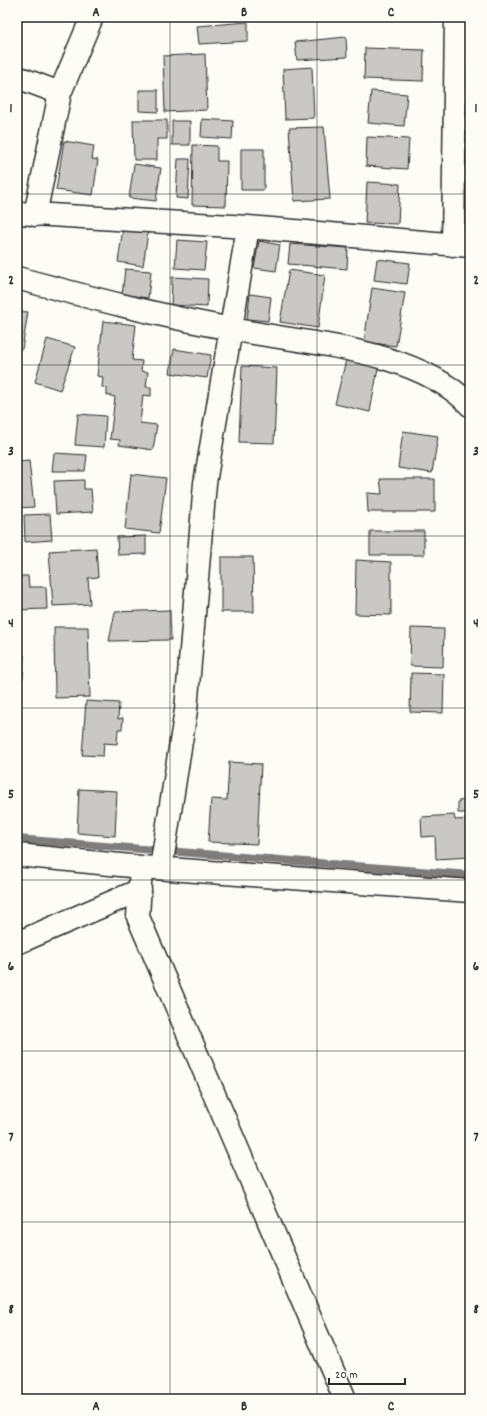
<svg xmlns="http://www.w3.org/2000/svg" width="487" height="1416" font-family="Dekko,sans-serif">
	<style>
		.lines { fill: none; stroke-linecap: round; stroke-linejoin: round }
		.stream { stroke: #7e7d7b; stroke-width: 8 }
		.building { fill: #c9c8c4; stroke: #2b2b2b }
		.minor-casing { stroke: #2b2b2b; stroke-width: 25 }
		.minor { stroke: #fdfcf7; stroke-width: 22 }
		.grid { fill: none; stroke: #2b2b2b; stroke-width: 1; stroke-opacity: 0.55 }
		.neatline { fill: none; stroke: #2b2b2b; stroke-width: 1.5 }
		.grid-label { font-size: 13px; text-anchor: middle; font-weight: bold; fill: #2b2b2b }
	</style>
	<rect width="100%" height="100%" fill="#fdfcf7"/>
	<filter id="ink" filterUnits="userSpaceOnUse"><feTurbulence type="fractalNoise" baseFrequency=".025" numOctaves="2"/><feDisplacementMap in="SourceGraphic" scale="8" xChannelSelector="R" yChannelSelector="G"/><feConvolveMatrix kernelMatrix="1 2 1 2 8 2 1 2 1" color-interpolation-filters="sRGB"/></filter>
	<g filter="url(#ink)">
		<g class="lines">
			<path class="stream" d="M 17,839 L 470,875"/>
		</g>
		<path class="building" d="M 248,22 L 248,41 L 199,44 L 197,26 Z
			M 346,37 L 347,57 L 297,60 L 295,42 Z
			M 365,48 L 424,50 L 423,81 L 364,79 Z
			M 205,54 L 207,110 L 165,112 L 163,56 Z
			M 312,67 L 314,118 L 285,119 L 283,69 Z
			M 139,90 L 158,90 L 158,112 L 139,111 Z
			M 371,91 L 407,94 L 404,126 L 368,123 Z
			M 202,119 L 233,121 L 232,139 L 201,137 Z
			M 133,120 L 167,120 L 167,139 L 157,139 L 157,160 L 134,160 Z
			M 172,121 L 190,121 L 190,145 L 172,145 Z
			M 324,127 L 330,199 L 294,201 L 289,128 Z
			M 367,137 L 409,139 L 407,169 L 366,166 Z
			M 64,141 L 94,146 L 92,159 L 98,160 L 93,195 L 56,190 Z
			M 193,145 L 217,146 L 217,161 L 227,161 L 226,206 L 192,205 Z
			M 241,149 L 264,149 L 264,190 L 241,190 Z
			M 178,159 L 190,159 L 188,199 L 176,198 Z
			M 134,164 L 161,168 L 156,201 L 129,198 Z
			M 367,182 L 400,184 L 398,224 L 365,223 Z
			M 123,228 L 148,232 L 143,266 L 118,262 Z
			M 177,240 L 207,242 L 204,270 L 175,268 Z
			M 259,241 L 280,245 L 276,271 L 254,268 Z
			M 290,244 L 348,248 L 347,269 L 288,264 Z
			M 377,259 L 410,263 L 407,284 L 374,280 Z
			M 125,269 L 151,271 L 148,298 L 122,295 Z
			M 289,270 L 325,275 L 318,328 L 280,322 Z
			M 172,277 L 208,279 L 207,307 L 171,305 Z
			M 372,288 L 405,293 L 396,346 L 364,342 Z
			M 250,294 L 271,297 L 268,321 L 247,319 Z
			M 17,311 L 28,312 L 22,349 L 17,348 Z
			M 103,321 L 136,325 L 132,360 L 142,361 L 141,371 L 148,372 L 146,387 L 151,387 L 151,396 L 143,395 L 140,423 L 157,425 L 153,450 L 119,445 L 120,440 L 110,439 L 115,397 L 107,395 L 107,388 L 102,387 L 103,377 L 97,376 Z
			M 47,339 L 75,347 L 60,390 L 35,382 Z
			M 470,341 L 470,365 L 469,365 Z
			M 174,349 L 211,355 L 207,378 L 170,373 Z
			M 347,356 L 379,363 L 370,412 L 335,404 Z
			M 242,366 L 277,368 L 274,443 L 239,442 Z
			M 78,414 L 106,416 L 104,447 L 75,445 Z
			M 403,431 L 438,436 L 432,473 L 398,468 Z
			M 54,453 L 87,455 L 85,471 L 52,471 Z
			M 29,461 L 34,507 L 17,508 L 17,462 Z
			M 131,474 L 166,478 L 159,533 L 125,529 Z
			M 380,479 L 435,479 L 435,512 L 368,512 L 367,493 L 382,494 Z
			M 84,480 L 84,489 L 91,489 L 93,512 L 56,514 L 54,481 Z
			M 50,514 L 52,540 L 25,542 L 24,515 Z
			M 370,531 L 424,531 L 424,555 L 370,555 Z
			M 146,536 L 146,554 L 118,555 L 117,537 Z
			M 96,548 L 98,577 L 88,578 L 90,604 L 53,606 L 49,551 Z
			M 221,557 L 253,557 L 254,612 L 221,612 Z
			M 356,560 L 391,562 L 391,615 L 355,614 Z
			M 17,576 L 28,576 L 29,587 L 46,587 L 47,609 L 17,610 Z
			M 170,610 L 171,640 L 109,641 L 115,612 Z
			M 54,627 L 88,627 L 90,697 L 55,698 Z
			M 411,628 L 444,629 L 443,667 L 410,666 Z
			M 17,655 L 24,655 L 23,678 L 17,678 Z
			M 411,673 L 444,674 L 443,713 L 410,712 Z
			M 86,701 L 119,703 L 118,719 L 123,718 L 122,729 L 118,729 L 117,744 L 104,743 L 103,756 L 82,755 Z
			M 229,762 L 261,764 L 257,844 L 208,842 L 211,799 L 227,800 Z
			M 79,789 L 117,791 L 115,836 L 77,833 Z
			M 470,800 L 470,813 L 458,813 L 458,801 Z
			M 454,815 L 455,820 L 469,819 L 470,857 L 436,859 L 435,836 L 422,837 L 421,817 Z"/>
		<g class="lines">
			<defs>
				<path id="minor" d="M 17,77 L 60,93
					M 17,213 L 248,227 L 470,246
					M 35,215 L 60,93 L 92,17
					M 453,245 L 456,17
					M 17,278 C 88,297 159,316 232,329 C 305,344 415,348 470,405
					M 17,855 L 141,867 L 470,891
					M 141,867 L 138,917 L 345,1399
					M 161,868 L 186,710 L 205,483 L 248,227
					M 17,943 L 140,890"/>
			</defs>
			<use href="#minor" class="minor-casing"/>
			<use href="#minor" class="minor"/>
		</g>
	</g>
	<path class="grid" d="M 170,17 L 170,1399M 317,17 L 317,1399M 17,194 L 470,194M 17,365 L 470,365M 17,536 L 470,536M 17,708 L 470,708M 17,880 L 470,880M 17,1051 L 470,1051M 17,1222 L 470,1222"/>
	<rect width="487" height="1416" fill="none" stroke="#fdfcf7" stroke-width="44"/>
	<path d="M329 1378v6h76v-6" fill="none" stroke="#2b2b2b" stroke-width="2"/>
	<text x="335" y="1378" font-size="12" fill="#2b2b2b" stroke="#fdfcf7" stroke-width="3" paint-order="stroke">20 m</text>
	<rect x="22" y="22" width="443" height="1372" class="neatline"/>
	<g class="grid-label">
		<text x="96" y="16">A</text>
		<text x="244" y="16">B</text>
		<text x="391" y="16">C</text>
		<text x="11" y="112">1</text>
		<text x="476" y="112">1</text>
		<text x="11" y="284">2</text>
		<text x="476" y="284">2</text>
		<text x="11" y="455">3</text>
		<text x="476" y="455">3</text>
		<text x="11" y="627">4</text>
		<text x="476" y="627">4</text>
		<text x="11" y="798">5</text>
		<text x="476" y="798">5</text>
		<text x="11" y="970">6</text>
		<text x="476" y="970">6</text>
		<text x="11" y="1141">7</text>
		<text x="476" y="1141">7</text>
		<text x="11" y="1313">8</text>
		<text x="476" y="1313">8</text>
		<text x="96" y="1410">A</text>
		<text x="244" y="1410">B</text>
		<text x="391" y="1410">C</text>
	</g>
</svg>
